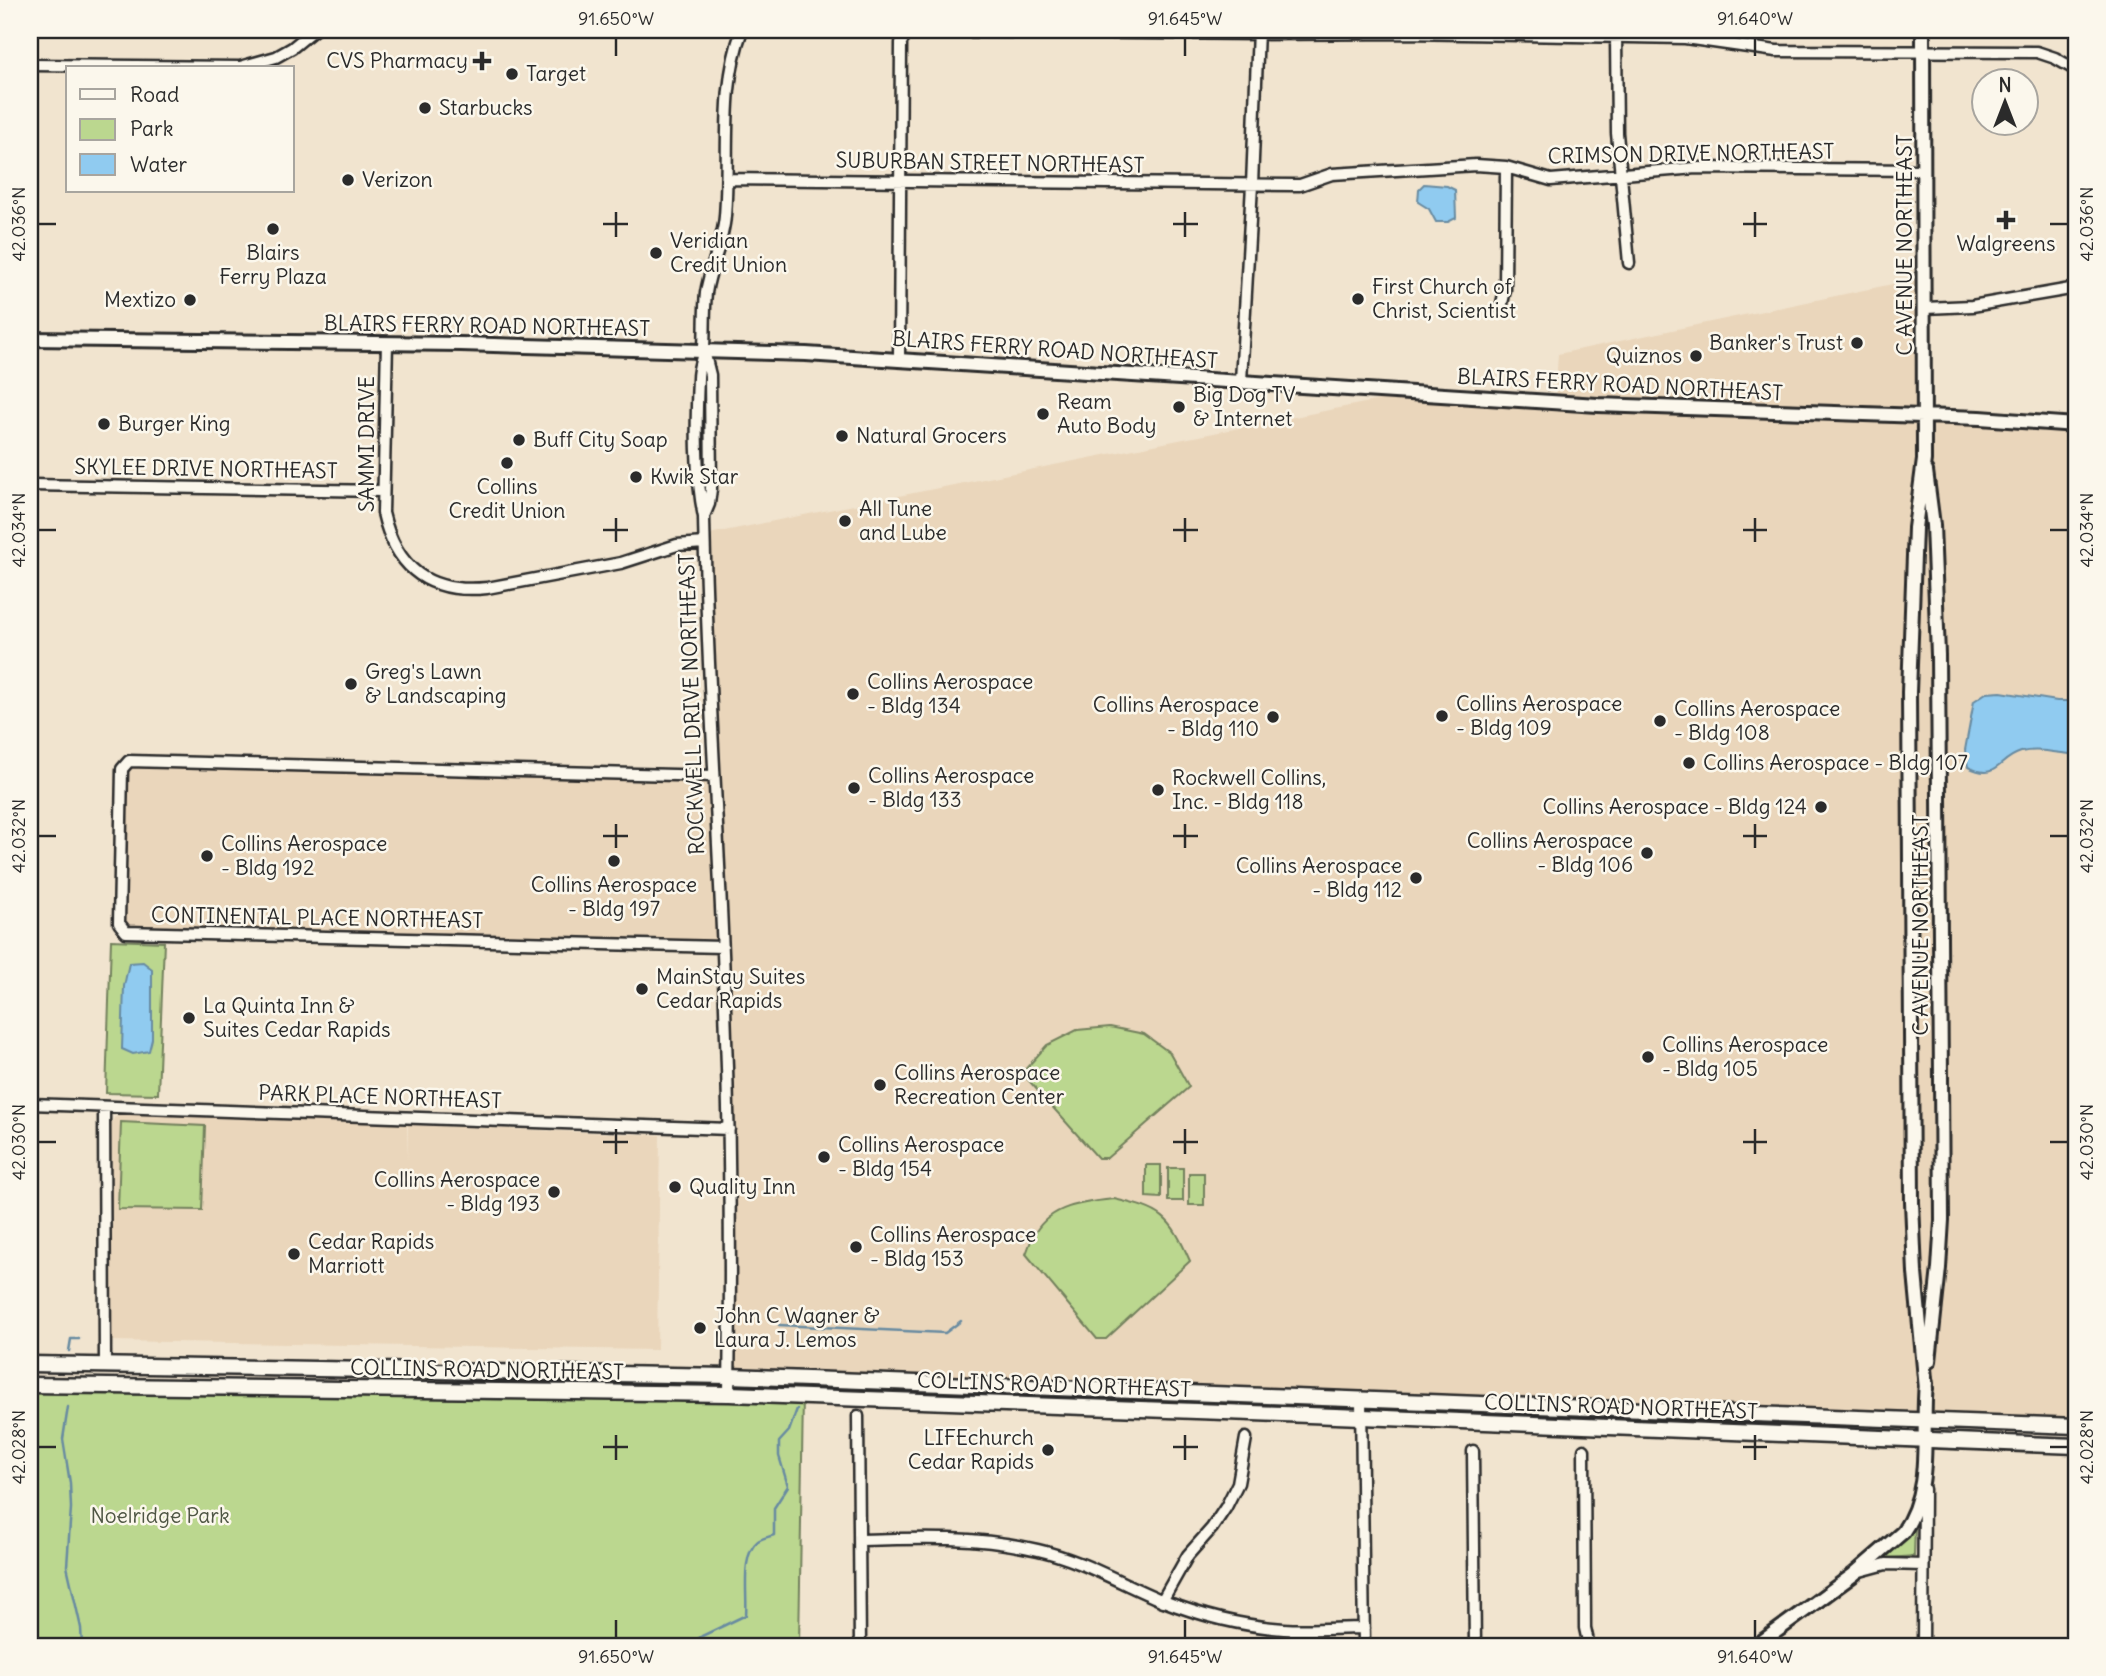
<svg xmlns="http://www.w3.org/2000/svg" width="2106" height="1676" font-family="Delius,sans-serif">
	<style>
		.built { fill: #ead6bb }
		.green { fill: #bbd78f; stroke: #73815d; stroke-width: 2 }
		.water { fill: #90cbf0; stroke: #688ba1; stroke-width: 2 }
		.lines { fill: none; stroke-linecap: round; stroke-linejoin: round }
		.stream { stroke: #688ba1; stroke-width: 2.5 }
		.minor-casing { stroke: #2b2b2b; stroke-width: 15 }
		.major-casing { stroke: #2b2b2b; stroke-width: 18 }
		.highway-casing { stroke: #2b2b2b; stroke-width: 19 }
		.minor { stroke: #fbf7ec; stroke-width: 10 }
		.major { stroke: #fbf7ec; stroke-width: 12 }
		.highway { stroke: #fbf7ec; stroke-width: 14 }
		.ticks { fill: none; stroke: #2b2b2b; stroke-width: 2.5 }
		.poi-dot { fill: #2b2b2b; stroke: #fbf7ec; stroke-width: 2.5 }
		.labels { text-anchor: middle; stroke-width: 5; stroke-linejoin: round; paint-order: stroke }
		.poi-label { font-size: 21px; fill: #2b2b2b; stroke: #fbf7ec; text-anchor: start }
		.street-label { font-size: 21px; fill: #2b2b2b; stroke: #fbf7ec }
		.park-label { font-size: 21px; fill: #4f5644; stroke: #fbf7ec }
		.neatline { fill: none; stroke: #2b2b2b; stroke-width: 2.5 }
		.ticks-label { font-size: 18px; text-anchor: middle; fill: #2b2b2b }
	</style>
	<rect width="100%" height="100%" fill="#f1e4cf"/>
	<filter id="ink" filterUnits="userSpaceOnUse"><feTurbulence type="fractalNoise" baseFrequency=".0143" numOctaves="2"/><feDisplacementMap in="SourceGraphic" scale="14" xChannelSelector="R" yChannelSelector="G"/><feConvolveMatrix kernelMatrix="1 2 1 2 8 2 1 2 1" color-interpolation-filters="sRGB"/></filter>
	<g filter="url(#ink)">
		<path class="built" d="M 1925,279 L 1925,416 L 2076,425 L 2076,1426 L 729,1376 L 722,947 L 126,932 L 119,923 L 122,769 L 129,761 L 713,776 L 704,535 L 1409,394 L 1555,402 L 1558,354 L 1902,282 Z
			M 123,1114 L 407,1123 L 407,1161 L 408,1125 L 660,1135 L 657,1350 L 110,1341 L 110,1126 L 114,1118 Z"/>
		<path class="green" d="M 111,940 L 164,942 L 158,1094 L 106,1093 Z
			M 1110,1027 L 1144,1034 L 1170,1053 L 1189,1087 L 1107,1158 L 1098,1158 L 1022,1073 L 1047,1045 L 1077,1030 Z
			M 121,1122 L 205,1126 L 202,1210 L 118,1209 Z
			M 1146,1165 L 1161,1165 L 1161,1198 L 1146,1197 Z
			M 1168,1168 L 1183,1168 L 1183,1201 L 1168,1201 Z
			M 1189,1173 L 1204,1173 L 1204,1205 L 1189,1205 Z
			M 1114,1199 C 1162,1210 1170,1215 1190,1261 L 1106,1339 L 1097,1339 L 1026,1254 C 1029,1247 1031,1239 1035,1233 C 1051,1205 1085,1202 1114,1199 Z
			M 30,1385 L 803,1397 L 799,1646 L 30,1646 Z
			M 1915,1525 L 1914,1556 L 1877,1559 L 1913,1526 Z"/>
		<path class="water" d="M 1424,184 L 1447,186 L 1455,190 L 1456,218 L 1448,222 L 1436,222 L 1429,209 L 1418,202 L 1419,189 Z
			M 2001,692 L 2057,701 L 2076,701 L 2076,755 C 2059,753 2038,748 2021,752 C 1997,759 1998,782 1968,767 L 1965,750 L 1974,701 L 1986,693 Z
			M 143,962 L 152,969 L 152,1039 L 149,1051 L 133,1054 L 122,1049 L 124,986 L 129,963 Z"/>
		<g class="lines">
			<path class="stream" d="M 779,1325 L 945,1333 L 961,1321
				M 69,1351 L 71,1339 L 79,1339
				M 68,1407 L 63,1439 L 70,1483 L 71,1508 L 67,1566 L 81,1628 L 82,1646
				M 688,1646 L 702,1636 L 746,1615 C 748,1595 740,1555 758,1541 C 762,1538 769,1537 774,1535 L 774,1508 L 788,1486 L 779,1456 L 779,1442 L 789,1431 L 797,1409"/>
			<defs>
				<path id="minor" d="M 1616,37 L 1617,133 L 1629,263
					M 30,65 L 240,67 L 276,57 L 292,48 L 314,30
					M 727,179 L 1294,185 L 1300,185 L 1332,174 L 1476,165 L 1506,167 L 1551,180 L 1696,168 L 1923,170
					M 1501,308 L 1505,290 L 1506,167
					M 1925,308 L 1972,306 L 2076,288
					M 387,343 L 383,513 C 396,569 429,594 487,588 L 621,563 L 677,545 L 704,543
					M 704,351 L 710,375 L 711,489 L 709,504 L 704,516
					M 899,359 L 901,43 L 906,33 L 916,31 L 1257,34 L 1405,33 L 1685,38 L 1776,51 L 2037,52 L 2055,58 L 2076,70
					M 1241,381 L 1252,185 L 1258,30
					M 30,485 L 382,491
					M 714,776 L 129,761 L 122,769 L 119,923 L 126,932 L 722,947
					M 30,1104 L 729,1129
					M 104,1107 L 105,1366
					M 729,1394 C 731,1266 730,1137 725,1008 C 720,844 707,681 704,517 C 695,473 696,423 698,378 C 698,367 703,357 704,347 C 705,329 704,311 706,293 C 710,266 723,243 725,216 C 730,155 720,88 742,30
					M 1361,1399 L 1364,1646
					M 858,1416 L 860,1646
					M 1584,1450 L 1585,1628 L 1589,1646
					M 1473,1451 L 1475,1646
					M 859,1540 C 921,1538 977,1536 1038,1550 C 1082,1560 1120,1583 1161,1600 C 1199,1615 1243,1626 1284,1629 C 1310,1631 1338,1628 1364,1628
					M 1860,1571 L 1886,1564 L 1923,1565
					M 1162,1601 L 1188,1555 L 1212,1528 L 1226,1507 L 1238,1483 L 1246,1438
					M 1923,1646 L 1924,1489"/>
				<path id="major" d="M 1923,30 L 1924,460 L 1915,528 L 1909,692 L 1912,1202 L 1915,1273 L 1926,1389
					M 30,339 L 461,344 L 806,354 L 1598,405 L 1980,418 L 2076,425
					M 1926,471 L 1933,525 L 1938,655 L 1942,1220 L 1939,1268 L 1929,1361
					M 1756,1646 L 1853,1575 L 1903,1532 C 1934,1488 1921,1433 1926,1383"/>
				<path id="highway" d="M 30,1364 L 729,1376 L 2076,1426
					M 30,1385 L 729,1394 L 1362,1417 L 2076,1446"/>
			</defs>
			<use href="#minor" class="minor-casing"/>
			<use href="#major" class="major-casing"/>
			<use href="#highway" class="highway-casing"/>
			<use href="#minor" class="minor"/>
			<use href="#major" class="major"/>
			<use href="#highway" class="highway"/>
		</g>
	</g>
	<path class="ticks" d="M 616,38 L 616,56M 1185,38 L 1185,56M 1755,38 L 1755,56M 616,212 L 616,237M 1185,212 L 1185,237M 1755,212 L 1755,237M 38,224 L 56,224M 603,224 L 628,224M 1173,224 L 1198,224M 1743,224 L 1767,224M 2050,224 L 2068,224M 616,518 L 616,542M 1185,518 L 1185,542M 1755,518 L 1755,542M 38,530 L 56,530M 603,530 L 628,530M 1173,530 L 1198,530M 1743,530 L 1767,530M 2050,530 L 2068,530M 616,824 L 616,848M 1185,824 L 1185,848M 1755,824 L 1755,848M 38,836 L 56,836M 603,836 L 628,836M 1173,836 L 1198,836M 1743,836 L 1767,836M 2050,836 L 2068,836M 616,1129 L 616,1154M 1185,1129 L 1185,1154M 1755,1129 L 1755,1154M 38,1142 L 56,1142M 603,1142 L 628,1142M 1173,1142 L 1198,1142M 1743,1142 L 1767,1142M 2050,1142 L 2068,1142M 616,1435 L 616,1460M 1185,1435 L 1185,1460M 1755,1435 L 1755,1460M 38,1447 L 56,1447M 603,1447 L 628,1447M 1173,1447 L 1198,1447M 1743,1447 L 1767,1447M 2050,1447 L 2068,1447M 616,1620 L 616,1638M 1185,1620 L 1185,1638M 1755,1620 L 1755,1638"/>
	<g class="poi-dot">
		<path d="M478.5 50.5h7v7h7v7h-7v7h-7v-7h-7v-7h7z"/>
		<circle cx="512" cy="74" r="7"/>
		<circle cx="425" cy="108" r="7"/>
		<circle cx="348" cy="180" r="7"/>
		<path d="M2002.5 209.5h7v7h7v7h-7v7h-7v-7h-7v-7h7z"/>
		<circle cx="273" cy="229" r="7"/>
		<circle cx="656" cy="253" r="7"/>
		<circle cx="1358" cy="299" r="7"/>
		<circle cx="190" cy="300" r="7"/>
		<circle cx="1857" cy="343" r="7"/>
		<circle cx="1696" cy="356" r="7"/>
		<circle cx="1179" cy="407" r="7"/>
		<circle cx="1043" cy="414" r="7"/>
		<circle cx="104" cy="424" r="7"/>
		<circle cx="842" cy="436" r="7"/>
		<circle cx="519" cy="440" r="7"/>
		<circle cx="507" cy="463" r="7"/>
		<circle cx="636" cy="477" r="7"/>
		<circle cx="845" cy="521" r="7"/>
		<circle cx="351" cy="684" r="7"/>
		<circle cx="853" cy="694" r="7"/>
		<circle cx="1442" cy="716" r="7"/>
		<circle cx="1273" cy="717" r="7"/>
		<circle cx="1660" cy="721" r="7"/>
		<circle cx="1689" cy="763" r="7"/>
		<circle cx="854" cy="788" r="7"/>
		<circle cx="1158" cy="790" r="7"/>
		<circle cx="1821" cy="807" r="7"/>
		<circle cx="1647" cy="853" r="7"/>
		<circle cx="207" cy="856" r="7"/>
		<circle cx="614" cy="861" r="7"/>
		<circle cx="1416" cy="878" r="7"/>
		<circle cx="642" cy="989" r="7"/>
		<circle cx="189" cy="1018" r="7"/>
		<circle cx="1648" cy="1057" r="7"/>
		<circle cx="880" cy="1085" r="7"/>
		<circle cx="824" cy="1157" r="7"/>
		<circle cx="675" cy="1187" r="7"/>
		<circle cx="554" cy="1192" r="7"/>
		<circle cx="856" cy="1247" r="7"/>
		<circle cx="294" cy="1254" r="7"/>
		<circle cx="700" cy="1328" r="7"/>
		<circle cx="1048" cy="1450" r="7"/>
	</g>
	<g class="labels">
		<g class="poi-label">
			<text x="468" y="68" text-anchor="end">CVS Pharmacy</text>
			<text x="526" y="81">Target</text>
			<text x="439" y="115">Starbucks</text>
			<text x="362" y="187">Verizon</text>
			<text x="670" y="248">Veridian<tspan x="670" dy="24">Credit Union</tspan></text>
			<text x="2006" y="251" text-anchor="middle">Walgreens</text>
			<text x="273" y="260" text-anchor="middle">Blairs<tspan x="273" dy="24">Ferry Plaza</tspan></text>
			<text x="1372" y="294">First Church of<tspan x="1372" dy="24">Christ, Scientist</tspan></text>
			<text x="176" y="307" text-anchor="end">Mextizo</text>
			<text x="1843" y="350" text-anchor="end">Banker's Trust</text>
			<text x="1682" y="363" text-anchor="end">Quiznos</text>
			<text x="1193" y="402">Big Dog TV<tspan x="1193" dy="24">&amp; Internet</tspan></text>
			<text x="1057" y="409">Ream<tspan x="1057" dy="24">Auto Body</tspan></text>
			<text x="118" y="431">Burger King</text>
			<text x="856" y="443">Natural Grocers</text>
			<text x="533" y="447">Buff City Soap</text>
			<text x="650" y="484">Kwik Star</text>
			<text x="507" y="494" text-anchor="middle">Collins<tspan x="507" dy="24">Credit Union</tspan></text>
			<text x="859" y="516">All Tune<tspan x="859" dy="24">and Lube</tspan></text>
			<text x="365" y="679">Greg's Lawn<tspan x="365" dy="24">&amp; Landscaping</tspan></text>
			<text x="867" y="689">Collins Aerospace<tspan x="867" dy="24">- Bldg 134</tspan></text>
			<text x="1456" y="711">Collins Aerospace<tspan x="1456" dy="24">- Bldg 109</tspan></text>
			<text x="1259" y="712" text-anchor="end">Collins Aerospace<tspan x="1259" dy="24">- Bldg 110</tspan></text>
			<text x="1674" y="716">Collins Aerospace<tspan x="1674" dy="24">- Bldg 108</tspan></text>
			<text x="1703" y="770">Collins Aerospace - Bldg 107</text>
			<text x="868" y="783">Collins Aerospace<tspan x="868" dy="24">- Bldg 133</tspan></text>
			<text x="1172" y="785">Rockwell Collins,<tspan x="1172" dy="24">Inc. - Bldg 118</tspan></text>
			<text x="1807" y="814" text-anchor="end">Collins Aerospace - Bldg 124</text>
			<text x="1633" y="848" text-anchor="end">Collins Aerospace<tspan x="1633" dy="24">- Bldg 106</tspan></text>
			<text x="221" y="851">Collins Aerospace<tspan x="221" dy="24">- Bldg 192</tspan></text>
			<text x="1402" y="873" text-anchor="end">Collins Aerospace<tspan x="1402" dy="24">- Bldg 112</tspan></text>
			<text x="614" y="892" text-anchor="middle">Collins Aerospace<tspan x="614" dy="24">- Bldg 197</tspan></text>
			<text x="656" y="984">MainStay Suites<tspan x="656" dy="24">Cedar Rapids</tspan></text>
			<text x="203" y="1013">La Quinta Inn &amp;<tspan x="203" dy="24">Suites Cedar Rapids</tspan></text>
			<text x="1662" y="1052">Collins Aerospace<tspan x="1662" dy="24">- Bldg 105</tspan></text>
			<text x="894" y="1080">Collins Aerospace<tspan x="894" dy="24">Recreation Center</tspan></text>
			<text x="838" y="1152">Collins Aerospace<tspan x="838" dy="24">- Bldg 154</tspan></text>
			<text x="540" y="1187" text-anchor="end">Collins Aerospace<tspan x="540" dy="24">- Bldg 193</tspan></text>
			<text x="689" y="1194">Quality Inn</text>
			<text x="870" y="1242">Collins Aerospace<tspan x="870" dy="24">- Bldg 153</tspan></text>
			<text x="308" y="1249">Cedar Rapids<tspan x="308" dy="24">Marriott</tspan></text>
			<text x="714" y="1323">John C Wagner &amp;<tspan x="714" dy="24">Laura J. Lemos</tspan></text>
			<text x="1034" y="1445" text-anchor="end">LIFEchurch<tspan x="1034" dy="24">Cedar Rapids</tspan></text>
		</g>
		<g class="street-label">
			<text transform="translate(1691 154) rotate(-1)" y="7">CRIMSON DRIVE NORTHEAST</text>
			<text transform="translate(990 163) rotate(1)" y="7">SUBURBAN STREET NORTHEAST</text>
			<text transform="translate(1905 245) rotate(-90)" y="7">C AVENUE NORTHEAST</text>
			<text transform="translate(487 326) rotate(1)" y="7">BLAIRS FERRY ROAD NORTHEAST</text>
			<text transform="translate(1055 350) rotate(4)" y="7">BLAIRS FERRY ROAD NORTHEAST</text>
			<text transform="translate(1620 385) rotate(3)" y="7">BLAIRS FERRY ROAD NORTHEAST</text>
			<text transform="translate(367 444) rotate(-90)" y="7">SAMMI DRIVE</text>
			<text transform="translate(206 469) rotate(1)" y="7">SKYLEE DRIVE NORTHEAST</text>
			<text transform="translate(692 704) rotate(-92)" y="7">ROCKWELL DRIVE NORTHEAST</text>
			<text transform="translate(317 918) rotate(1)" y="7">CONTINENTAL PLACE NORTHEAST</text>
			<text transform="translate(1921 925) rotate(-90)" y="7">C AVENUE NORTHEAST</text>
			<text transform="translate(380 1097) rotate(2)" y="7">PARK PLACE NORTHEAST</text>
			<text transform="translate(487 1370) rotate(1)" y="7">COLLINS ROAD NORTHEAST</text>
			<text transform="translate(1054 1385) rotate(2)" y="7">COLLINS ROAD NORTHEAST</text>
			<text transform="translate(1621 1407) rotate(2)" y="7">COLLINS ROAD NORTHEAST</text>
		</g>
		<g class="park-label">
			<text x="160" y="1523">Noelridge Park</text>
		</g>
	</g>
	<rect width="2106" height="1676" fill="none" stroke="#fbf7ec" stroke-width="77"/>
	<rect x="66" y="66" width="228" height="126" fill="#fbf7ec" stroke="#a8a59f" stroke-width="2"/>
	<rect x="80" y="89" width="35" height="10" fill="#fbf7ec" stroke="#a8a59f" stroke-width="2"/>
	<text x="130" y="102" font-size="21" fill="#2b2b2b">Road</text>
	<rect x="80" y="119" width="35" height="21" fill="#bbd78f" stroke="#a8a59f" stroke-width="2"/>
	<text x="130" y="136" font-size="21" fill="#2b2b2b">Park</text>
	<rect x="80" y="154" width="35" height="21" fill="#90cbf0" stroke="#a8a59f" stroke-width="2"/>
	<text x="130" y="172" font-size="21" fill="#2b2b2b">Water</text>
	<g transform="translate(2005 102)"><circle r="33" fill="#fbf7ec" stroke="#a8a59f" stroke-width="2"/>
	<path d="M0-5L12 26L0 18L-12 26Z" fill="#2b2b2b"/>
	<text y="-10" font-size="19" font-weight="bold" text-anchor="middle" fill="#2b2b2b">N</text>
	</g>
	<rect x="38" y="38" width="2030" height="1600" class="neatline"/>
	<g class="ticks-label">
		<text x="616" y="25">91.650°W</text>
		<text x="1185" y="25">91.645°W</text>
		<text x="1755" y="25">91.640°W</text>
		<text transform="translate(19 224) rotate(-90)" y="6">42.036°N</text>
		<text transform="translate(2087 224) rotate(-90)" y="6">42.036°N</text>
		<text transform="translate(19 530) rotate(-90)" y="6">42.034°N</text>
		<text transform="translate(2087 530) rotate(-90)" y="6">42.034°N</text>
		<text transform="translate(19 836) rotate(-90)" y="6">42.032°N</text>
		<text transform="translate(2087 836) rotate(-90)" y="6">42.032°N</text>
		<text transform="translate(19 1142) rotate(-90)" y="6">42.030°N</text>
		<text transform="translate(2087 1142) rotate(-90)" y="6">42.030°N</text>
		<text transform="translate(19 1447) rotate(-90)" y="6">42.028°N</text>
		<text transform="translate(2087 1447) rotate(-90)" y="6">42.028°N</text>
		<text x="616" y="1663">91.650°W</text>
		<text x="1185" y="1663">91.645°W</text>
		<text x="1755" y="1663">91.640°W</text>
	</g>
</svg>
